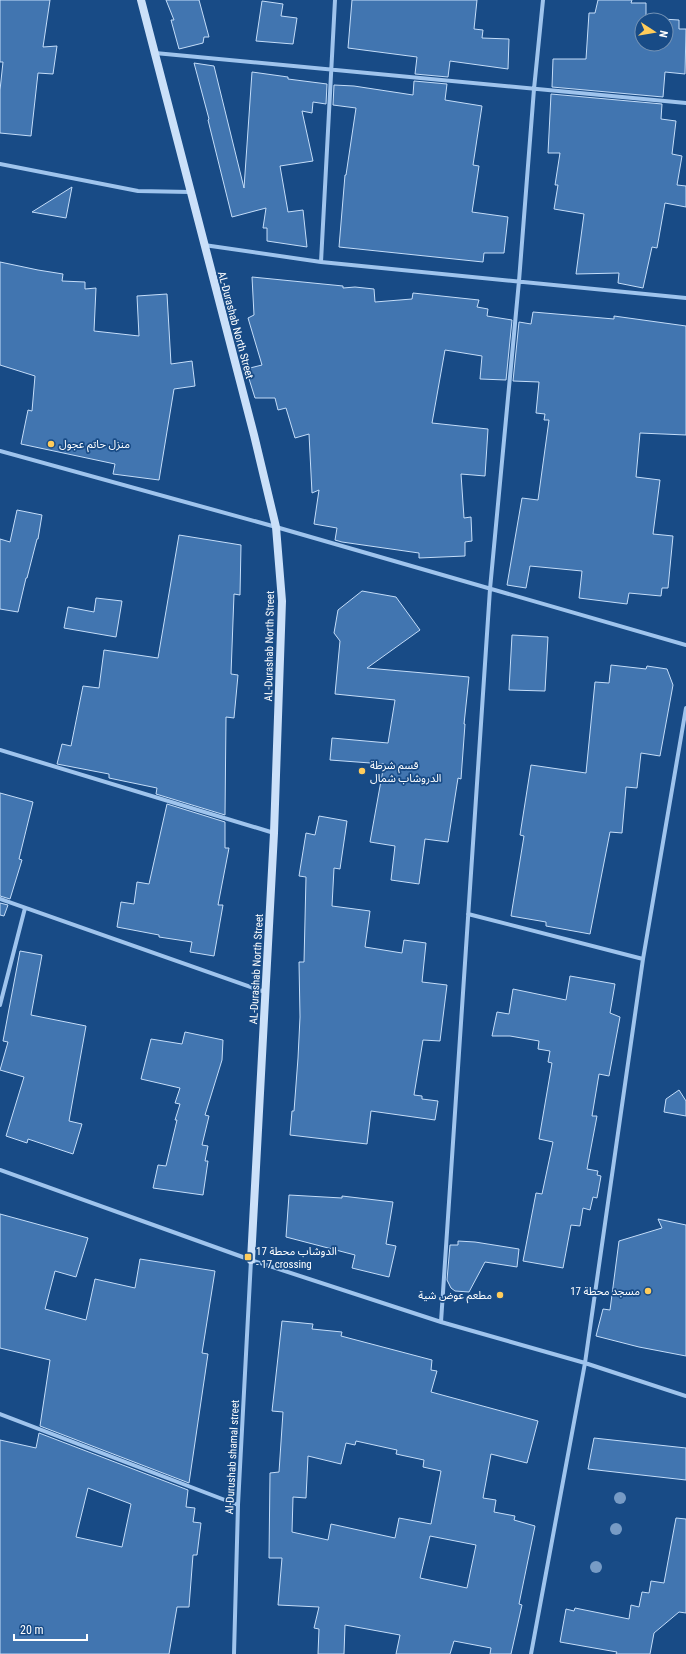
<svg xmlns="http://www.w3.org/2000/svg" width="686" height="1654" font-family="'Roboto Condensed','Noto Sans Arabic',sans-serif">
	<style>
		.building { fill: #4175b0; stroke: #c4ddf9; fill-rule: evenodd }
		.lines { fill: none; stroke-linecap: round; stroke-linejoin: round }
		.street { stroke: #9fc4ed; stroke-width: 4 }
		.secondary { stroke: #cbe0f9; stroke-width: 8 }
		.tree { fill: #779bc5 }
		.poi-dot { fill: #ffcc5b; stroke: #184b86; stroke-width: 1.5 }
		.labels { text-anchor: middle; stroke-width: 3.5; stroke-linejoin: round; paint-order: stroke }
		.street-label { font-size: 11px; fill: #fff; stroke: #184b86 }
		.poi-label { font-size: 11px; fill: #fff; stroke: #184b86; text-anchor: start }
	</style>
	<rect width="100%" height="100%" fill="#184b86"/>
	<path class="building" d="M 0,0 L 50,0 L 43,47 L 57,46 L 53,74 L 38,73 L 31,136 L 0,133 L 0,90 L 3,62 L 0,62 Z
		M 166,0 L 199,0 L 209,37 L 204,37 L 203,43 L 179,49 L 171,20 L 174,20 Z
		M 352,0 L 477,0 L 474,29 L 483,30 L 482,38 L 509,39 L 508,69 L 450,61 L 448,77 L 415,74 L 417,57 L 348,48 Z
		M 598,0 L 632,0 L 631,3 L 646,3 L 646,18 L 679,20 L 679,29 L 686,29 L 685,74 L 665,72 L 663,97 L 552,87 L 553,59 L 586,59 L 589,13 L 595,13 ZM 642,20 L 666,20 L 666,44 L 642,44 Z
		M 262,1 L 283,4 L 281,16 L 297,18 L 293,44 L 256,41 Z
		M 194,63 L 214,66 L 244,188 L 252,72 L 288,77 L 288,79 L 327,84 L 326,104 L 313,102 L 312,113 L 302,111 L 313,161 L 280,166 L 288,212 L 303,210 L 307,247 L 267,241 L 267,228 L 263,228 L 266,208 L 232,217 L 208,120 L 209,119 Z
		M 414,81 L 447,84 L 445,100 L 482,106 L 473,165 L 479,166 L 472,212 L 508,217 L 504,253 L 484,253 L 483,262 L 339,247 L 345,175 L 346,175 L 356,108 L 333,105 L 334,85 L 354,86 L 413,95 Z
		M 551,94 L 662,104 L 661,119 L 676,121 L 672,154 L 682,156 L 677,185 L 686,186 L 686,207 L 665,203 L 657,248 L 652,247 L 643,288 L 618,283 L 619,273 L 576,274 L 584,214 L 554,209 L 558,185 L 555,185 L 560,153 L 548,153 Z
		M 72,187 L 66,218 L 32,212 Z
		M 0,262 L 38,270 L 63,274 L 62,281 L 85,282 L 85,289 L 96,288 L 94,331 L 139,336 L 137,296 L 167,294 L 171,364 L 192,361 L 195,386 L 174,389 L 159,480 L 113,474 L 115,464 L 21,444 L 28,410 L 32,411 L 35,376 L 0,365 Z
		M 252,277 L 343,286 L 343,288 L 355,287 L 374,289 L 375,302 L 412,299 L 413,293 L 479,300 L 477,307 L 488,309 L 487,316 L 512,320 L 506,380 L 480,379 L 482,356 L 445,350 L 432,423 L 488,429 L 485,476 L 461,474 L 464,518 L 471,517 L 472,541 L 465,542 L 465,556 L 419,558 L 419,553 L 342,542 L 335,540 L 337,528 L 314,524 L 319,490 L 312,493 L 309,434 L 295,438 L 286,408 L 278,410 L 275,398 L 255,398 L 246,369 L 262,365 L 248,318 L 254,315 Z
		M 533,312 L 614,319 L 614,316 L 686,326 L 686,435 L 640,433 L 636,477 L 660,480 L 653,534 L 673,536 L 668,588 L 662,588 L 661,596 L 629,593 L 627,604 L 579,598 L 582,571 L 530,566 L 526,588 L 507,585 L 522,498 L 538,500 L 549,420 L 544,420 L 545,414 L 536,413 L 539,382 L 513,381 L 519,322 L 531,324 Z
		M 17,510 L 42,515 L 38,539 L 37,539 L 27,578 L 26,578 L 18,612 L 0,609 L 0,539 L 10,542 Z
		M 179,535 L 241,545 L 240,595 L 234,594 L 231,674 L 238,675 L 234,718 L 226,717 L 225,815 L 156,794 L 157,788 L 109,778 L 109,774 L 57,764 L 62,744 L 71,746 L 83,686 L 99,688 L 104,650 L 158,658 Z
		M 362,591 L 396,597 L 420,630 L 367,668 L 469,677 L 464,724 L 465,724 L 461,779 L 458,778 L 448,842 L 425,839 L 419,884 L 391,880 L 395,846 L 370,842 L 384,764 L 330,760 L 332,738 L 388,743 L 395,700 L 335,694 L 340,641 L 334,633 L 338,610 Z
		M 96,598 L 122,601 L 116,637 L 64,628 L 68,607 L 94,612 Z
		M 512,635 L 548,637 L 545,691 L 509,690 Z
		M 611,665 L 646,669 L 647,666 L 667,669 L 673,685 L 660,756 L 641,753 L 637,788 L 626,787 L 622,833 L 610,832 L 590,934 L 546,926 L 546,922 L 511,916 L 524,836 L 520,835 L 531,765 L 586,773 L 595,682 L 609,683 Z
		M 0,793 L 33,802 L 19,859 L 22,860 L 10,899 L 0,896 Z
		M 167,804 L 225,822 L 225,848 L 229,848 L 218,905 L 223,905 L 214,956 L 190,952 L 192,942 L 159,937 L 159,935 L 117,927 L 121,902 L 134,904 L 137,882 L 149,884 Z
		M 319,816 L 347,821 L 340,869 L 334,868 L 332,906 L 370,911 L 365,947 L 402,953 L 404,940 L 426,943 L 422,982 L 447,985 L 440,1041 L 423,1040 L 414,1095 L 422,1096 L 422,1099 L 438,1101 L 435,1120 L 371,1111 L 367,1144 L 290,1135 L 292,1111 L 294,1111 L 298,1058 L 300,1017 L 299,962 L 304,962 L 306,877 L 299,876 L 306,833 L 315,835 Z
		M 0,903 L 8,905 L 4,916 L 0,915 Z
		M 20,951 L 42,955 L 31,1015 L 86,1026 L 69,1121 L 82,1124 L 73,1154 L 28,1139 L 27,1143 L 6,1136 L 24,1077 L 0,1070 L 8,1042 L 3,1041 Z
		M 570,976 L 615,984 L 610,1013 L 620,1017 L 609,1076 L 599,1074 L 592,1116 L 597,1116 L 587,1169 L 598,1171 L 597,1175 L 601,1176 L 597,1198 L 593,1197 L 590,1210 L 583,1208 L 580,1226 L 571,1225 L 563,1268 L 523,1261 L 536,1193 L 542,1194 L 553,1142 L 539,1139 L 552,1063 L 548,1062 L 550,1051 L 538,1049 L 539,1041 L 510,1036 L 492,1036 L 497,1012 L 509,1014 L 513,989 L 566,1000 Z
		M 185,1032 L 223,1040 L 222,1060 L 205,1115 L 209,1116 L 202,1145 L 208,1146 L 205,1161 L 208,1161 L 203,1195 L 153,1188 L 158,1165 L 166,1166 L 177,1120 L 175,1120 L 180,1104 L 175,1103 L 180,1088 L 141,1079 L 151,1039 L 182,1044 Z
		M 679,1090 L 686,1101 L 686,1116 L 664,1112 L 666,1099 Z
		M 289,1195 L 342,1198 L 342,1196 L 393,1202 L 386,1244 L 396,1246 L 389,1277 L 352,1268 L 355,1255 L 286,1237 Z
		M 0,1214 L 88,1238 L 76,1277 L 55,1271 L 45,1309 L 86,1320 L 95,1279 L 135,1288 L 140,1259 L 215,1271 L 202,1353 L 208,1354 L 189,1483 L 40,1426 L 50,1360 L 0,1348 Z
		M 658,1219 L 686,1225 L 686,1356 L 639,1347 L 596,1336 L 603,1309 L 610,1310 L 619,1241 L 662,1228 Z
		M 458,1241 L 475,1242 L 519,1249 L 517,1267 L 485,1262 L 469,1292 L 455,1291 L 451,1288 L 447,1280 L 450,1245 L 458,1245 Z
		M 282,1321 L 313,1324 L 312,1329 L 342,1332 L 341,1336 L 432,1360 L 431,1370 L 437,1371 L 431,1392 L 538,1421 L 527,1463 L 491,1454 L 483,1498 L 496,1500 L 494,1512 L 515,1516 L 514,1520 L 535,1526 L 519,1604 L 522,1605 L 511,1654 L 490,1654 L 491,1648 L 454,1641 L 450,1654 L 396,1654 L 400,1635 L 345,1625 L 344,1654 L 318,1654 L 319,1629 L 314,1628 L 319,1607 L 278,1605 L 282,1558 L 269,1558 L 270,1473 L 279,1472 L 283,1412 L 272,1411 ZM 356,1441 L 397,1450 L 396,1454 L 424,1460 L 423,1467 L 441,1471 L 431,1524 L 399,1518 L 395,1538 L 331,1524 L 328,1540 L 292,1532 L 293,1497 L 306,1498 L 308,1456 L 341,1464 L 346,1443 L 355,1445 ZM 430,1536 L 476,1545 L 467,1588 L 420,1578 Z
		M 39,1433 L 188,1490 L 186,1507 L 195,1508 L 193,1522 L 201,1523 L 197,1555 L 193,1555 L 189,1607 L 177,1607 L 169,1654 L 0,1654 L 0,1440 L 36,1448 ZM 88,1488 L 131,1504 L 122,1547 L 76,1537 Z
		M 594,1438 L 686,1448 L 686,1480 L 588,1469 Z
		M 676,1518 L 686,1519 L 686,1613 L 679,1612 L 654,1633 L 650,1654 L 616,1654 L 617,1652 L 560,1642 L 566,1609 L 574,1611 L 575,1608 L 629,1619 L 631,1605 L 639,1607 L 642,1592 L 649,1593 L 651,1581 L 664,1583 Z"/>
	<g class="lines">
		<path class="street" d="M 155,53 L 686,103
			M 0,164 L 138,191 L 190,192
			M 204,245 L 321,262 L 686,298
			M 321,262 L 335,0
			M 0,451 L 276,527 L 686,645
			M 0,750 L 274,833
			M 0,899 L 265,992
			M 468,914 L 643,959
			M 0,1005 L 25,908
			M 0,1170 L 251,1260 L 441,1322 L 585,1363 L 686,1396
			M 441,1322 L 490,589 L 519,281 L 534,89 L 543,0
			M 0,1414 L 238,1505
			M 234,1654 L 238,1505 L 251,1260
			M 531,1654 L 585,1363 L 643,959 L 686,708"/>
		<path class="secondary" d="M 141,0 L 254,435 L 276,527 L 282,601 L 274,833 L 251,1260"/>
	</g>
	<g class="tree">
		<circle cx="620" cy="1498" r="6"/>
		<circle cx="616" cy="1529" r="6"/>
		<circle cx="596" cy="1567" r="6"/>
	</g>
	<g class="poi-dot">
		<circle cx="51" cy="444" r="4"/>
		<circle cx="362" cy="771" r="4"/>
		<rect x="244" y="1253" width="8" height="8" rx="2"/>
		<circle cx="648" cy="1291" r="4"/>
		<circle cx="500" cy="1295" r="4"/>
	</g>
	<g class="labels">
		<g class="street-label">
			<text transform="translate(236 325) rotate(75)" y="4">AL-Durashab North Street</text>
			<text transform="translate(269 646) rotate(-89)" y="4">AL-Durashab North Street</text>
			<text transform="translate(256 969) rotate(-87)" y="4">AL-Durashab North Street</text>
			<text transform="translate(232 1457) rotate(-87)" y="4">Al-Durushab shamal street</text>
		</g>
		<g class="poi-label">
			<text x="59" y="448">منزل حاتم عجول</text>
			<text x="370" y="769">قسم شرطة<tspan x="370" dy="13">الدروشاب شمال</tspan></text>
			<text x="256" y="1255">الدوشاب محطة 17<tspan x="256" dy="13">- 17 crossing</tspan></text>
			<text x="640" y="1295" text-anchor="end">مسجد محطة 17</text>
			<text x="492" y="1299" text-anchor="end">مطعم عوض شية</text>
		</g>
	</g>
	<g transform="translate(654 32) rotate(102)"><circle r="19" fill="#184b86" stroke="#7493b6"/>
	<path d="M0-3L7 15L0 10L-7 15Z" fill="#ffcc5b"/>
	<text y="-6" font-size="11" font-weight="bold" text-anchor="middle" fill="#ffffff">N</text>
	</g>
	<path d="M14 1634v6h73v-6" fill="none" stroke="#ffffff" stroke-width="2"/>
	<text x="20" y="1634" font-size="12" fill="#ffffff" stroke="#184b86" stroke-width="3" paint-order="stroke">20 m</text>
</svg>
